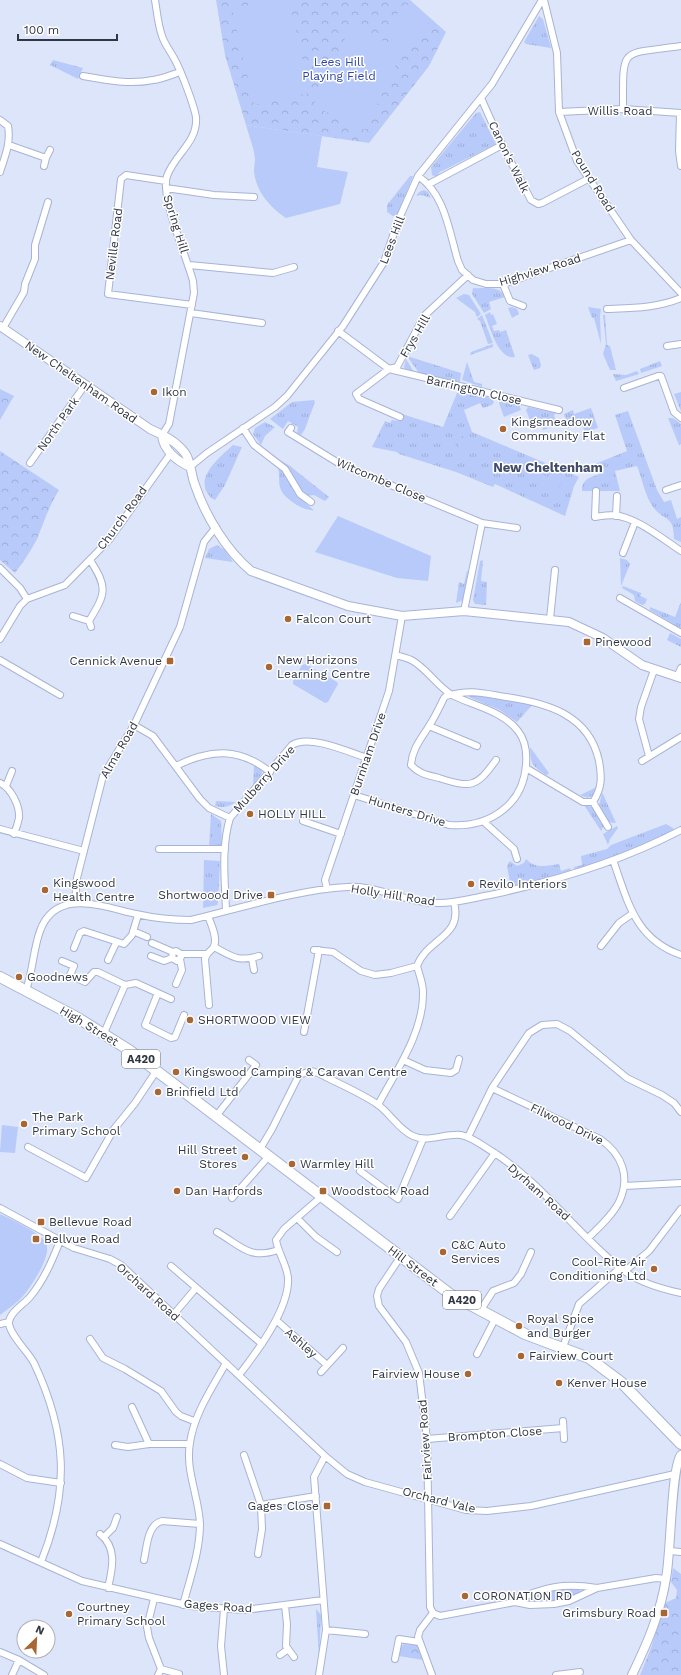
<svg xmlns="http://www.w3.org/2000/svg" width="681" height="1675" font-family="'Work Sans',sans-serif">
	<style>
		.grass { fill: url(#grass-tufts) }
		.park { fill: url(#park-crowns) }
		.garden { fill: #b8cafa }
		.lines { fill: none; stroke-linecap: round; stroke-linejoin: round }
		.minor-casing { stroke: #a7b4d5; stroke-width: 8 }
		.tertiary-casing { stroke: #a7b4d5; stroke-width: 10 }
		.primary-casing { stroke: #a7b4d5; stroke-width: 12 }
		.minor { stroke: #fff; stroke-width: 6 }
		.tertiary { stroke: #fff; stroke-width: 8 }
		.primary { stroke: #fff; stroke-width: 10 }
		.poi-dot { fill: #a86633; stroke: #fff; stroke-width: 1.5 }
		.labels { text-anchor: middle; stroke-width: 3; stroke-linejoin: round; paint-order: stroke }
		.shield { fill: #fff; stroke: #6f727b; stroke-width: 1 }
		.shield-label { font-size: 11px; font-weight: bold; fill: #313643 }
		.park-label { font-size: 12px; fill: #2e46a7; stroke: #fff }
		.street-label { font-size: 12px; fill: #313643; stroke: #fff }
		.poi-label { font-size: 12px; fill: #313643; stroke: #fff; text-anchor: start }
		.neighbourhood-label { font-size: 13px; font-weight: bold; fill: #434d6a; stroke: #fff }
	</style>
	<defs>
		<pattern id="grass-tufts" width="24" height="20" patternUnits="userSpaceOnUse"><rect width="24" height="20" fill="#b8cafa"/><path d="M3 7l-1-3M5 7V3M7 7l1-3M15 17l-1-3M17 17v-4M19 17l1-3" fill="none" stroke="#9faed8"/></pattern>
		<pattern id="park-crowns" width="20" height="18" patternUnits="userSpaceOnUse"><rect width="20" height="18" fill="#b8cafa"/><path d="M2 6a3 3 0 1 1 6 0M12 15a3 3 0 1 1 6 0" fill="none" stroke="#9faed8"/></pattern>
	</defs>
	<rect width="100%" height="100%" fill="#dde5fa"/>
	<path class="grass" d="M 539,16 L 543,19 L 551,48 L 526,44 L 524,42 Z
		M 53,60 L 83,68 L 78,79 L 50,65 Z
		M 480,112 L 496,144 L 440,172 L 436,177 L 432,175 L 431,167 L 476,113 Z
		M 410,176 L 413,176 L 397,216 L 393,216 L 387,212 L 387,205 Z
		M 424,190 L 428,192 L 431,198 L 422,195 L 416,196 L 419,192 Z
		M 473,288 C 484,289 500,285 505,297 L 489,302 L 491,309 L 484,313 L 472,294 Z
		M 464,294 L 469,295 L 481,314 L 477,317 L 475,312 L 456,298 Z
		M 512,307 L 517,309 L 519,314 L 512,318 L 508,308 Z
		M 588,307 L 601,309 L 600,316 L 601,344 L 594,318 L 592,318 Z
		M 490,312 L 491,315 L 493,314 L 497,324 L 492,326 L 494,331 L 499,330 L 500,332 L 506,330 L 515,357 C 498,360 490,327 485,315 Z
		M 482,315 L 493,343 L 488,344 L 480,321 L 477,319 Z
		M 603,315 L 605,315 L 607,345 L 610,346 L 616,370 L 610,370 L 603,354 L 606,344 Z
		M 493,344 L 493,347 L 470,355 L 471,352 Z
		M 532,354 L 539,358 L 541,365 L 540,368 L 534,370 L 528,355 Z
		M 407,356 L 461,373 L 460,382 L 419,373 Z
		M 406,359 L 415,374 L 406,370 L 404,367 Z
		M 660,361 L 662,366 L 641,373 L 640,369 Z
		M 467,362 L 474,382 L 482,384 L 482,387 L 462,380 Z
		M 637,371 L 639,374 L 616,381 L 613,374 L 626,375 Z
		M 467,392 L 491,398 L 494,402 L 492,405 L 483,408 L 480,403 L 464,410 L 472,432 L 579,477 L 574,486 L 565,516 L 495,484 L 493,487 L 456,472 L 399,454 L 397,452 L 372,447 L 385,421 L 390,423 L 392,420 L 398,421 L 402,414 L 443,427 L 457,393 Z
		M 681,392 L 681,411 L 674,394 Z
		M 314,400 L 315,402 L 305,429 L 301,435 L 297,433 L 298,427 L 288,421 L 283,429 L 270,419 L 292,402 Z
		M 504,400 L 519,404 L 521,410 L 504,417 L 499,403 L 500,401 Z
		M 528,407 L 555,413 L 554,416 L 558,425 L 543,430 L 540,419 L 533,421 L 530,420 L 526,410 Z
		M 591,408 L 598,428 L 585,432 L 582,425 L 568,428 L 564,414 L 573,410 L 574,414 Z
		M 628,411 L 657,490 L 664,502 L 671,500 L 677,519 L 681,517 L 681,542 L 674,539 C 674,514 664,522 653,507 C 645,496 642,478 637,466 L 615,471 L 620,491 L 582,491 C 582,479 589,478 599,474 L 595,464 L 627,451 L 615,415 Z
		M 668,418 L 673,418 L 681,424 L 681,444 L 679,445 Z
		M 265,422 L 275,427 L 265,436 L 261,445 L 253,434 L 255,428 Z
		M 233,445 L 242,447 L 225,485 L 215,500 L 211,498 C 209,495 205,491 205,487 C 201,472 223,454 233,445 Z
		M 271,455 L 290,466 L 329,497 L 325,501 L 314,495 L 307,496 L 302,493 L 289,470 Z
		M 278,468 C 293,479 297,499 314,510 C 305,512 285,499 281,490 C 278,484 280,475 278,468 Z
		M 217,545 L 225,550 L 233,562 L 205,558 L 209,549 Z
		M 620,558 L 627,560 L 630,564 L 621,586 Z
		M 483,560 L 481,581 L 487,582 L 486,605 L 475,604 L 473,600 L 480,561 Z
		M 467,571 L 468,572 L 463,600 L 456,603 L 459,582 L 464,584 Z
		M 623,586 L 641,593 L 640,596 L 647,599 L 645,604 L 642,605 L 635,601 L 634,595 L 622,588 Z
		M 681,602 L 681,629 L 650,610 L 650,607 L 675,617 Z
		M 670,633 L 681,639 L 681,647 L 667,640 Z
		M 471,693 L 533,704 L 517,722 L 500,710 L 469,697 Z
		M 530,747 L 549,773 L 547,775 C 531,766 531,764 530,747 Z
		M 254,764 L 261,769 L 262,773 L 253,786 Z
		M 597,787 C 593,797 590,800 580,795 Z
		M 602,793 L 603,794 L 616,823 L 607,822 L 599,805 Z
		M 216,801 L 236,802 C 229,807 223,808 215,806 Z
		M 584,805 L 593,807 L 605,824 L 601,831 Z
		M 211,814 L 221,821 L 222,843 L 220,846 L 209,847 Z
		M 666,824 L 673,828 L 674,831 L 607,859 L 575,870 L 574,867 L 582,865 L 581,856 L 607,849 L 611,845 Z
		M 617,826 L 618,828 L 610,839 L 608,845 L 603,834 Z
		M 526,859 C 535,869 546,866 559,864 L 561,871 L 570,868 L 571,871 L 569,873 L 511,888 L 507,866 L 510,861 L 517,866 L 524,863 Z
		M 204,860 L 220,861 L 218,903 L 217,905 L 203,908 Z
		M 564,1588 L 579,1589 L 581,1592 C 569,1601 542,1606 528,1601 L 530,1597 L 540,1592 Z
		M 316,1609 L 321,1615 L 321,1619 L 319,1657 Z"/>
	<path class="park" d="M 216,0 L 410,0 L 446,32 L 429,66 L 369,143 L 246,125 L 225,55 Z
		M 0,389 L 14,396 L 0,420 Z
		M 459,435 L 471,439 L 468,447 L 463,449 L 455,446 Z
		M 0,451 L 59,490 C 49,506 44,522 37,539 C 31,551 23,562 15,573 L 0,560 Z
		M 673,1568 L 681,1574 L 681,1675 L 640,1675 L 651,1648 L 665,1603 L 676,1598 L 677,1590 L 671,1582 Z
		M 404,1644 L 417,1645 L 423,1660 L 399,1656 L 400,1647 Z"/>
	<path class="garden" d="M 270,0 L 289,0 L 310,93 L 254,105 L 232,9 Z
		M 405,3 L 430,21 L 410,48 L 386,30 Z
		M 351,26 L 403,50 L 365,130 L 313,106 Z
		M 246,125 L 322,136 L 317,167 L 348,172 L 340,204 L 286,218 C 270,207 256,192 254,171 C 254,167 255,163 255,159 C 254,148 249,136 246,125 Z
		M 542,474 L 561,483 L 557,492 L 538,483 Z
		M 338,516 L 431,556 L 428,581 L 397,578 L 315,552 Z
		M 306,664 L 337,682 L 338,684 L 328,702 L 325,703 L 293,684 L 293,681 L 302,665 Z
		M 2,1125 L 18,1127 L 15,1153 L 0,1152 Z
		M 0,1214 C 11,1219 38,1232 45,1241 C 54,1253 32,1285 24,1295 C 17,1303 8,1309 0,1315 Z"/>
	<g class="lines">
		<defs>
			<path id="minor" d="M 155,0 C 157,12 158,25 162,36 C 165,45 171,52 175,60 C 181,71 194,105 196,117 C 198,142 175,154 167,176 C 160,197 187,258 193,281 L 194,293 L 169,424 L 162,435
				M 544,0 L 557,53 L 559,112 L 577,161 L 631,240 L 681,293
				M 83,76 C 105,80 130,85 153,80 C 162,79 171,75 180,72
				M 481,98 L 502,145 L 531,200 L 538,204 L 542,203 L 588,179
				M 623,109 C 623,44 620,55 681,46
				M 559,112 L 623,109 L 681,113
				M 680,113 L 679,151 L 681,166
				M 0,120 L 8,126 C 11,143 5,156 0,172
				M 9,145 L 46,158 L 50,150
				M 44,166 L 46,158
				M 418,176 C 445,194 449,231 458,261 L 462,270 L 473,280 L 486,284 L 503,284 L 631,240
				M 166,181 L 126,175 L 121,179 L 108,294 L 192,305
				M 429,184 L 502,145
				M 166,188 L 214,195 L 254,197
				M 189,265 L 273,273 L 294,267
				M 503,284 L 510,301 L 523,306
				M 607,309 C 631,308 658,308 681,298
				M 191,313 L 262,323
				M 3,328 L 24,292 L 25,284 L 35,259 L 35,245 L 48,202
				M 338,331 L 389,369 L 559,410
				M 667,346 L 681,344
				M 624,388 L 658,376 L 661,376 L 674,412 L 681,418
				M 400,417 L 359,399 L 356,394 L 389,369 L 397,367 L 424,316 L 468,275
				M 243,428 L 254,445 L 285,469 L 300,494 L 311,502
				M 291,428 L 288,432 L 340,464 L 482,523 L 517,528
				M 30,463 L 85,385
				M 190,467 L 207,453 L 275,407 L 287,396 L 343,326 L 384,262 L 398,221 L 418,176 L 492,84 L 542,0
				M 666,490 L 681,485
				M 596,491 L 595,517 C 601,516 608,515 614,515 C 638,518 661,538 681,551
				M 616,516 L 617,496
				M 623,553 L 635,522
				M 0,568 L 20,588 L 27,599
				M 620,598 L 681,633
				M 464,611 L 482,523
				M 73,616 L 89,621 L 91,627
				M 550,619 L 555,570
				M 89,621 C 106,593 108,588 90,560
				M 0,639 L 20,606 L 27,599 L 65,585 L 109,540 L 171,453
				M 0,660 L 60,695
				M 677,677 L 681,668
				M 134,725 L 153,736 L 200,799 L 209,808 L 230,818
				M 429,726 L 477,746
				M 649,756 L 639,719 L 641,707 L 654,670
				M 496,760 C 476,788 471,788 439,778 C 428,775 419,774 411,765 C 412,749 421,739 429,726 C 435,717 439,708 444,698 L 446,696 C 470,689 482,693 506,697 C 546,703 589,714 599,761 C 602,777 602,788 593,802 L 583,802 L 526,768
				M 642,761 L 681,737
				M 176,766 C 210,749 239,747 270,772
				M 0,783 C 11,788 20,806 19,818 C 18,823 16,829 14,834
				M 6,786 L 12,771
				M 354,795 L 449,825 C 488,828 523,806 526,765 C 527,753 526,741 518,731 C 503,711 474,706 452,695 C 437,686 428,670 413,661 C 408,658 402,657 396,655
				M 593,802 L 608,827
				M 303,821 L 341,834
				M 484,822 L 514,849 L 517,859
				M 0,829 L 84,851
				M 159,849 L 225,849
				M 613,860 C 628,902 635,939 681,955
				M 327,889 L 325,880 L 389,691 L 402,616
				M 75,902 L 77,878 L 103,776 L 134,725 L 180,627 L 204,542 L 216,527
				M 226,911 C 225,881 221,847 230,818 L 292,745 C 310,734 348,752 367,758
				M 208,916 C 211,924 219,940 213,948 C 210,952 206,953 205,959 L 209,1005
				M 133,931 L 147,937
				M 152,943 L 173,952
				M 601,946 L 619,923 L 632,914
				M 214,947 C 233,957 237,962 259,956
				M 74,948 L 80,933 L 84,931 L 124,944 L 132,935 L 138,915
				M 314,950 L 333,952 L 361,971 L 375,975 L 391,973 L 417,966
				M 181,954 L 181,957 L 177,961 L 172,958 L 173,952 L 176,951 L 181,954 L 206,954
				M 151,956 L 164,961 L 172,958
				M 252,959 L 254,970
				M 108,960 L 116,943
				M 62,961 L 74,966 L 70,975 L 85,982 L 94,972 L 98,972 L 125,985 L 104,1033
				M 176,984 L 182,970 L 180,959
				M 125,985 L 136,983 L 171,999
				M 26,990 C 33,971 33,950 40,931 C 56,887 104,907 136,914 C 154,918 172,920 191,920 C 241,908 296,890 347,887 C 378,885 406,903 436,903 C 454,904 472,898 490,895 C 556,881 622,861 681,830
				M 158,993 L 145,1025 L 171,1038 L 175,1037 L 184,1015
				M 304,1032 L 319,950
				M 403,1060 L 425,1070 L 451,1073 L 456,1070 L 459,1059
				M 492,1088 L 600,1139 C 622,1154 631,1177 619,1202 C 612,1216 599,1227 588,1238
				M 378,1105 C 396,1071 424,1032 423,992 C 423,983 419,974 417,966 C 428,937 463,938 454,902
				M 217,1115 L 256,1065 L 249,1060
				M 468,1137 L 492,1088 L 529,1033 L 542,1025 L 557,1024 L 570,1031 L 627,1078 L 662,1095 L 674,1103 L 681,1112
				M 28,1147 L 86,1178 L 114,1129 L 135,1103 L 157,1070
				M 260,1149 L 272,1129 L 299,1075 L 311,1071 L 318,1073 C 337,1083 359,1092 377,1104 C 390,1113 398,1129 413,1136 C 428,1143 445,1133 461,1135 C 472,1137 483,1146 493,1152 C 542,1183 575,1232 620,1268 C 636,1281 661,1289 681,1293
				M 360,1171 L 398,1199 L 423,1139
				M 624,1186 L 681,1183
				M 232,1198 L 269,1156
				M 0,1208 L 74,1248 L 110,1259 L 121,1265 L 325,1456 L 347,1474 L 365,1482 L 466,1510 L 487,1511 L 531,1506 L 675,1474
				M 450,1216 L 495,1153
				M 297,1218 L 316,1237 L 337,1252
				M 217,1232 C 241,1246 249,1260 278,1250
				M 401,1256 L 379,1289 L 377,1296 L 379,1306 L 406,1342 L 419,1373 L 427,1439 L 430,1607 L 433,1613 L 440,1616 L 515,1602 L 530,1605 L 554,1604 L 569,1601 L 597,1588 L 656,1578 L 666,1579
				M 171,1266 L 262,1344
				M 625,1271 L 649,1251 L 681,1209
				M 480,1311 L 493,1291 L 514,1283 L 521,1274 L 531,1252
				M 174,1314 L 196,1288
				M 276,1320 L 327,1365
				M 0,1324 L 9,1322
				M 90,1339 L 103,1358 L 125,1369 L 161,1391 L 176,1412 L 181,1416 L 194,1421
				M 563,1347 L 579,1304 L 620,1268
				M 477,1354 L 495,1319
				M 321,1372 L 343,1348
				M 239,1375 C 257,1352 290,1308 288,1278 C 287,1265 278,1253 276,1240 L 284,1229 L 321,1197
				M 132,1407 L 149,1444
				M 563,1421 L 564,1439
				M 427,1439 L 563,1428
				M 115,1445 L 128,1447 L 149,1444 L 189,1444
				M 244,1455 L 261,1505 L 316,1496
				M 0,1464 L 27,1478 L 61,1483
				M 100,1534 C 118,1548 112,1570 108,1588
				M 104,1537 L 113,1528 L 117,1517
				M 0,1544 L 82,1581 L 191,1606 L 245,1610 L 323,1600
				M 670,1551 L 681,1552
				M 258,1554 L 262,1529 L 261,1505
				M 144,1560 C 147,1547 147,1525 162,1521 L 200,1524
				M 41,1562 C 70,1490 67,1433 34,1363 C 29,1353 8,1333 9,1322 C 10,1312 24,1304 30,1297 C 44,1280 52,1261 60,1241
				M 154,1599 L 147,1627 L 149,1638 L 161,1669 L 158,1675
				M 515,1602 C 541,1586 566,1583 597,1588
				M 183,1605 C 190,1579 200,1551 200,1524 C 199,1497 185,1470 190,1443 C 194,1414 212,1388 226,1363
				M 285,1606 L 287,1624 L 286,1646 L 294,1657
				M 326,1630 L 365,1634
				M 0,1652 L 19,1660 L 44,1675
				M 280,1655 L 287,1650
				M 395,1659 L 399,1639 L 419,1642
				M 161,1669 L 179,1674
				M 12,1675 L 19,1660
				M 224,1675 L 221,1646 L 224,1609
				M 319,1675 L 326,1630 L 314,1477 L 325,1456
				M 432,1675 L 418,1637 L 420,1630 L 433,1613
				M 556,1675 L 580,1672"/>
			<path id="tertiary" d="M 0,326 L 150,429 C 163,435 176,441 185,453 C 191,461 191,475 195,485 C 205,515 226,550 251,571 L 348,606 L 402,616 L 464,611 L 569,622 L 603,638 L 642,665 L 681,678
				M 162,435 C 163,450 177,461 190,467
				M 632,1675 C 647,1644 661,1612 666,1578 C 671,1554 671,1468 681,1455"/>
			<path id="primary" d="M 0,977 L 78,1018 L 129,1050 L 450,1294 L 525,1334 L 589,1358 L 621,1382 L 681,1444"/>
		</defs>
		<use href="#minor" class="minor-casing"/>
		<use href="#tertiary" class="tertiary-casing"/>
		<use href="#primary" class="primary-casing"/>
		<use href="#minor" class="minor"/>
		<use href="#tertiary" class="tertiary"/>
		<use href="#primary" class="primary"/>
	</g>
	<g class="poi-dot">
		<circle cx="154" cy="392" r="4"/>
		<circle cx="503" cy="429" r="4"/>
		<circle cx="288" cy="619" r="4"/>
		<rect x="583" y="638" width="8" height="8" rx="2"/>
		<rect x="166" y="657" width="8" height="8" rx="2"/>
		<circle cx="269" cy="667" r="4"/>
		<circle cx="250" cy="814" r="4"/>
		<circle cx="471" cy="884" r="4"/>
		<circle cx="45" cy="890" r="4"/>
		<rect x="267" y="891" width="8" height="8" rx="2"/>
		<circle cx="19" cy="977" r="4"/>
		<circle cx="190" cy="1020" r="4"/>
		<circle cx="176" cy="1072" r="4"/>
		<circle cx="158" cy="1092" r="4"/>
		<circle cx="24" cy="1124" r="4"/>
		<circle cx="245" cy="1157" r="4"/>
		<circle cx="292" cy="1164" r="4"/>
		<circle cx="177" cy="1191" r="4"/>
		<rect x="319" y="1187" width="8" height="8" rx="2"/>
		<rect x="37" y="1218" width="8" height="8" rx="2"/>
		<rect x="32" y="1235" width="8" height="8" rx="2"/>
		<circle cx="443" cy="1252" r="4"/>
		<circle cx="654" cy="1269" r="4"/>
		<circle cx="519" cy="1326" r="4"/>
		<circle cx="521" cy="1356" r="4"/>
		<circle cx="468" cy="1374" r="4"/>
		<circle cx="559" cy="1383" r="4"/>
		<rect x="323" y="1502" width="8" height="8" rx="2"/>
		<circle cx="465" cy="1596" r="4"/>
		<rect x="660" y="1609" width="8" height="8" rx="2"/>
		<circle cx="69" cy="1614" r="4"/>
	</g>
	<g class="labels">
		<g class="shield">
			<rect x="122" y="1050" width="38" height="18" rx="3"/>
			<rect x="443" y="1291" width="38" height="18" rx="3"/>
		</g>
		<g class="shield-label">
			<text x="141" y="1063">A420</text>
			<text x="462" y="1304">A420</text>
		</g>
		<g class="park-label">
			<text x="339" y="66">Lees Hill<tspan x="339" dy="14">Playing Field</tspan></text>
		</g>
		<g class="street-label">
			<text x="620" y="115">Willis Road</text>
			<text transform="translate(509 157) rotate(64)" y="4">Canon's Walk</text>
			<text transform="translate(593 181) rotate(58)" y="4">Pound Road</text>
			<text transform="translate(176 224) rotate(73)" y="4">Spring Hill</text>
			<text transform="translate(392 240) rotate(-69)" y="4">Lees Hill</text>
			<text transform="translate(114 244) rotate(-83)" y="4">Neville Road</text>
			<text transform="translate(540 270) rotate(-17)" y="4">Highview Road</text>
			<text transform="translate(415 336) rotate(-60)" y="4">Frys Hill</text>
			<text transform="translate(81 382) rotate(35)" y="4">New Cheltenham Road</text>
			<text transform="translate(474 390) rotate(13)" y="4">Barrington Close</text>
			<text transform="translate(58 424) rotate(-55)" y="4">North Park</text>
			<text transform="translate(381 480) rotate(23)" y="4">Witcombe Close</text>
			<text transform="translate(122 518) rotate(-54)" y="4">Church Road</text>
			<text transform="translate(119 750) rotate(-60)" y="4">Alma Road</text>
			<text transform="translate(368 754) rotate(-71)" y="4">Burnham Drive</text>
			<text transform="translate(264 779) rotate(-48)" y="4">Mulberry Drive</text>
			<text transform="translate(407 811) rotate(17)" y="4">Hunters Drive</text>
			<text transform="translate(393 895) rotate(9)" y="4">Holly Hill Road</text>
			<text transform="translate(89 1026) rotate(31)" y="4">High Street</text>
			<text transform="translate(567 1124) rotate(26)" y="4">Filwood Drive</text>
			<text transform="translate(539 1192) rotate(42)" y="4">Dyrham Road</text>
			<text transform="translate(413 1266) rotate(37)" y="4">Hill Street</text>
			<text transform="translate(148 1292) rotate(42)" y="4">Orchard Road</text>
			<text transform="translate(301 1343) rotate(41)" y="4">Ashley</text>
			<text transform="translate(495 1434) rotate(-4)" y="4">Brompton Close</text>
			<text transform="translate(425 1440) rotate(-94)" y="4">Fairview Road</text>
			<text transform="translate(439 1500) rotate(14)" y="4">Orchard Vale</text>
			<text transform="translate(218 1606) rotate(4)" y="4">Gages Road</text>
		</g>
		<g class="poi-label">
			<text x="162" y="396">Ikon</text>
			<text x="511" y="426">Kingsmeadow<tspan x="511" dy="14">Community Flat</tspan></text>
			<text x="296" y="623">Falcon Court</text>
			<text x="595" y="646">Pinewood</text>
			<text x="277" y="664">New Horizons<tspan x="277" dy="14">Learning Centre</tspan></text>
			<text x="162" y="665" text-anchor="end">Cennick Avenue</text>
			<text x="258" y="818">HOLLY HILL</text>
			<text x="53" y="887">Kingswood<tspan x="53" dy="14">Health Centre</tspan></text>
			<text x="479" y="888">Revilo Interiors</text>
			<text x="263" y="899" text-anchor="end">Shortwoood Drive</text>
			<text x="27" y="981">Goodnews</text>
			<text x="198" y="1024">SHORTWOOD VIEW</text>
			<text x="184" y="1076">Kingswood Camping &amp; Caravan Centre</text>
			<text x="166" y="1096">Brinfield Ltd</text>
			<text x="32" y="1121">The Park<tspan x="32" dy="14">Primary School</tspan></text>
			<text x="237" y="1154" text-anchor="end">Hill Street<tspan x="237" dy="14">Stores</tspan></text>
			<text x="300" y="1168">Warmley Hill</text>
			<text x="185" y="1195">Dan Harfords</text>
			<text x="331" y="1195">Woodstock Road</text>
			<text x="49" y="1226">Bellevue Road</text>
			<text x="44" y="1243">Bellvue Road</text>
			<text x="451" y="1249">C&amp;C Auto<tspan x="451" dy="14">Services</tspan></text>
			<text x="646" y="1266" text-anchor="end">Cool-Rite Air<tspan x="646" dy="14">Conditioning Ltd</tspan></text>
			<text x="527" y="1323">Royal Spice<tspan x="527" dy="14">and Burger</tspan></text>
			<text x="529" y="1360">Fairview Court</text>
			<text x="460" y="1378" text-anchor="end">Fairview House</text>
			<text x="567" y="1387">Kenver House</text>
			<text x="319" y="1510" text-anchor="end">Gages Close</text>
			<text x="473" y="1600">CORONATION RD</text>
			<text x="77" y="1611">Courtney<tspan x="77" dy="14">Primary School</tspan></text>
			<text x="656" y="1617" text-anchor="end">Grimsbury Road</text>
		</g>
		<g class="neighbourhood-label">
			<text x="548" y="472">New Cheltenham</text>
		</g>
	</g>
	<g transform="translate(36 1639) rotate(24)"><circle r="19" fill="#ffffff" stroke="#adafb4"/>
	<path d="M0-3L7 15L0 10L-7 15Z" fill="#a86633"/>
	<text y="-6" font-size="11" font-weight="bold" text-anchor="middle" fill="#313643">N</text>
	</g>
	<path d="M18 34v6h99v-6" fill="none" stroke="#313643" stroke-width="2"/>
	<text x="24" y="34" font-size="12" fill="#313643" stroke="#ffffff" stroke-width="3" paint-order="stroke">100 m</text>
</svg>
